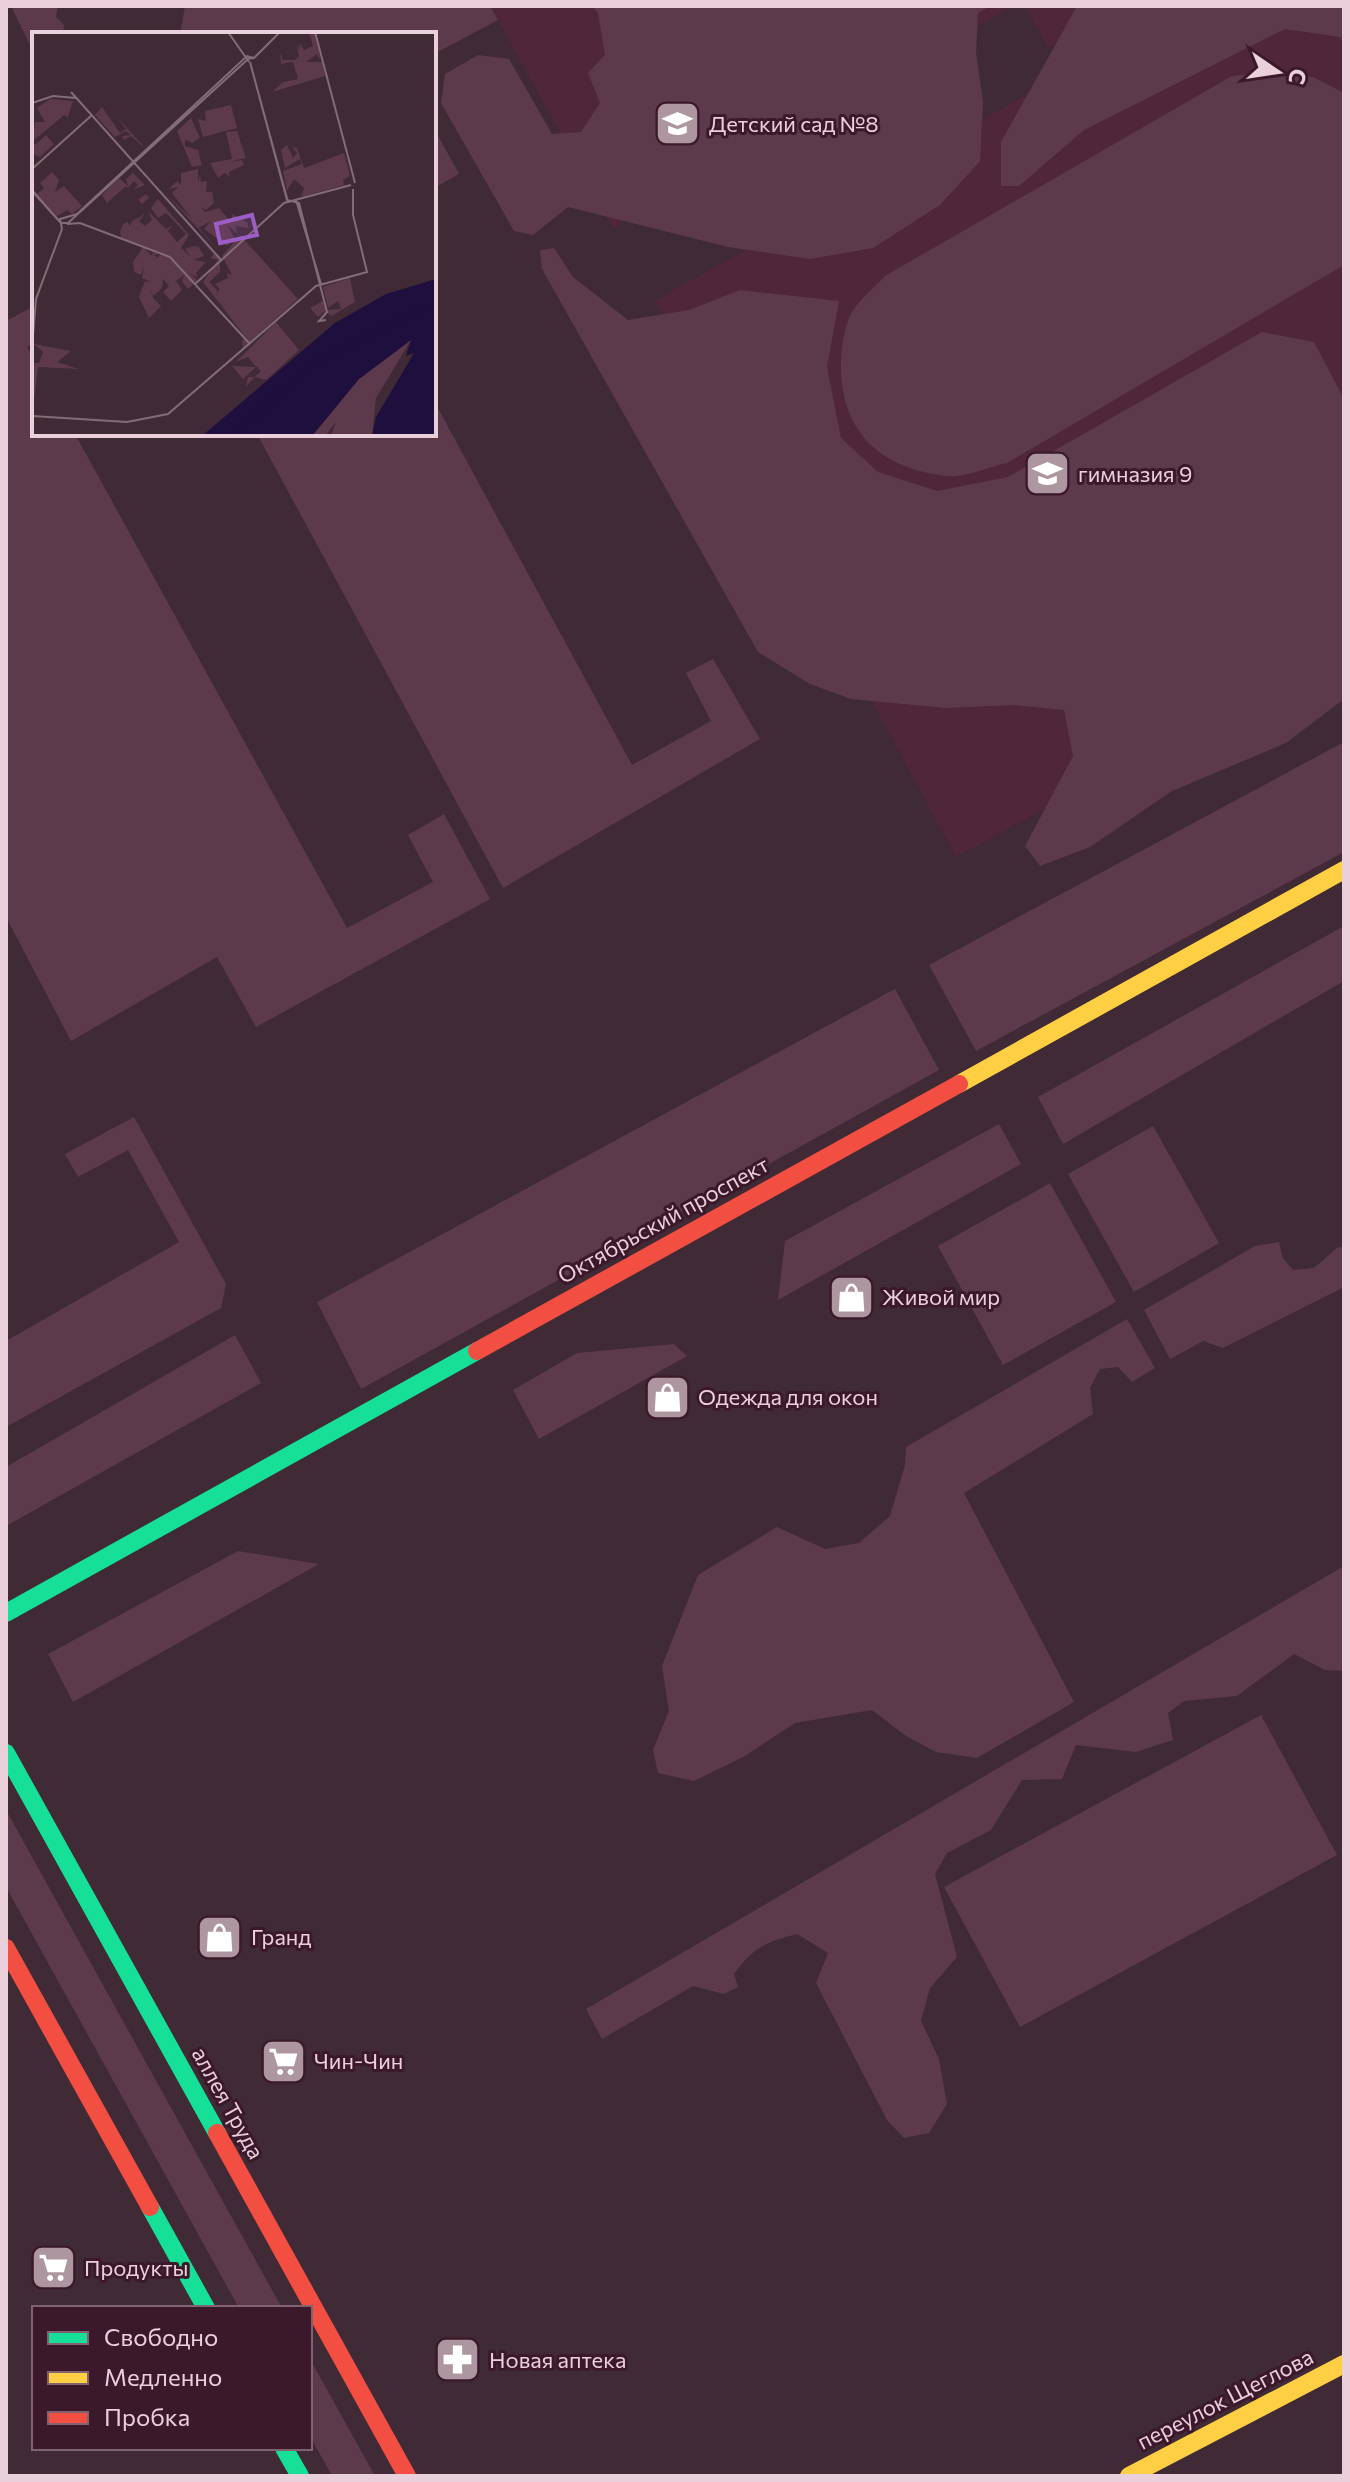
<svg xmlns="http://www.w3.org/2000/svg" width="1350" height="2482" font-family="Commissioner,sans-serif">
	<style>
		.built { fill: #4f263a }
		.green { fill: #5d3a4b }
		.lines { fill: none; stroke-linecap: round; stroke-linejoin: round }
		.fast { stroke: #16e098; stroke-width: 18 }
		.slow { stroke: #ffcf43; stroke-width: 18 }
		.jam { stroke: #f24e42; stroke-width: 18 }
		.labels { text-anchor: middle; stroke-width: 6; stroke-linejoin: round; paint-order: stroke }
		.poi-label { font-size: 22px; fill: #e9d0da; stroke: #3c182b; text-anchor: start }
		.street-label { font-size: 22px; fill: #e9d0da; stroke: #3c182b }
		.inset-river { fill: none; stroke: #1f0f3f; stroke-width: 4 }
		.inset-road { fill: none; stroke: #836c77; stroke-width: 2 }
		.view { fill: #9c5dc7; fill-opacity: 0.15; stroke: #9c5dc7; stroke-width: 4 }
		.inset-edge { fill: none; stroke: #e9d0da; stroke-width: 4 }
	</style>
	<rect width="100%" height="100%" fill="#3f2a35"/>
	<path class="built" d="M 490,6 L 1013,6 L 613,228 Z
		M 1025,6 L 1124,6 L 1048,48 Z
		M 1188,6 L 1344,6 L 1344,649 L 956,857 L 655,300 Z"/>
	<path class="green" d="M 11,6 L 58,6 L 56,17 L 64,25 L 63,34 L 34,34 L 34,53 Z
		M 185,6 L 490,6 L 498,20 L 434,54 L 434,34 L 180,34 Z
		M 592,6 L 990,6 L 978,13 L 976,52 L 983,102 L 980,161 L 940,205 L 873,248 L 810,259 L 728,247 L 568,207 L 533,235 L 514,231 L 441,103 L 445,74 L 478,55 L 509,59 L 552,134 L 581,132 L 600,103 L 588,73 L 605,55 L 598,13 Z
		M 1077,6 L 1344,6 L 1344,45 L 1340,37 L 1285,29 L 1084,130 L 1019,186 L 1001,186 L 1001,142 Z
		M 1276,71 L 1313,77 L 1344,93 L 1344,265 L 1007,463 C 989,467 965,478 947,476 C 882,469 841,433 841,366 C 841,350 844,326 852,312 C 860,299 875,287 885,276 L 1232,76 Z
		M 434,128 L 459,174 L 434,188 Z
		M 554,248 L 573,277 L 628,320 L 689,310 L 740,290 L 839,301 L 827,367 L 841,438 L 878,472 L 937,491 L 1008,477 L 1262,332 L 1314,342 L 1344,399 L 1344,699 L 1286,743 L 1172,791 L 1090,847 L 1040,866 L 1025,846 L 1073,756 L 1064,710 L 1014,705 L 946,708 L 851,699 L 810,684 L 758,652 L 542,269 L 540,250 Z
		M 34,306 L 34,343 L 27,347 L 34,360 L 34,434 L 75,434 L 347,928 L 433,882 L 408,835 L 444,814 L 490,899 L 256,1027 L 217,957 L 71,1041 L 6,917 L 6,321 Z
		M 434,401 L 632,765 L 711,721 L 686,673 L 713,659 L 760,739 L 503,888 L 257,434 L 434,434 Z
		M 1344,742 L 1344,852 L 976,1051 L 929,965 Z
		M 1344,926 L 1344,981 L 1063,1144 L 1038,1097 Z
		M 895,989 L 939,1070 L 361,1389 L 317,1302 Z
		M 134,1117 L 226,1284 L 221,1308 L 6,1427 L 6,1341 L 179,1242 L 128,1150 L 78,1177 L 65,1154 Z
		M 999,1124 L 1021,1164 L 778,1300 L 785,1241 Z
		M 1153,1126 L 1219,1243 L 1134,1292 L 1068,1174 Z
		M 1050,1183 L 1116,1302 L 1003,1365 L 938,1246 Z
		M 1279,1242 L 1283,1258 L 1293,1270 L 1314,1268 L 1337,1248 L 1344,1246 L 1344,1287 L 1223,1348 L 1203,1341 L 1170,1359 L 1144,1310 L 1255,1246 Z
		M 1127,1319 L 1155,1368 L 1132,1382 L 1118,1367 L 1100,1369 L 1090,1388 L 1093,1414 L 964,1493 L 1074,1702 L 977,1758 L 936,1752 L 906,1736 L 872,1710 L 795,1723 L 745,1756 L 694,1781 L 658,1773 L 653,1750 L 669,1711 L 662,1666 L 698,1575 L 777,1527 L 825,1549 L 859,1543 L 890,1516 L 905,1465 L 906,1447 Z
		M 235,1335 L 261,1383 L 6,1526 L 6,1467 Z
		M 674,1344 L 687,1356 L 539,1439 L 513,1390 L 577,1353 Z
		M 238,1551 L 319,1564 L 73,1702 L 48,1654 Z
		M 1344,1566 L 1344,1671 L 1325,1670 L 1294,1654 L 1237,1696 L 1184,1701 L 1168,1713 L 1173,1740 L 1136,1752 L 1076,1745 L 1062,1779 L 1022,1780 L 991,1830 L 947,1853 L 935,1874 L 957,1957 L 930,1988 L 921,2021 L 939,2059 L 947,2104 L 929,2133 L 904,2138 L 887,2120 L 816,1983 L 828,1953 L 797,1934 C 766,1942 753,1947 734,1974 L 738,1987 L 724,1994 L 693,1986 L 602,2039 L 586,2009 Z
		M 1261,1715 L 1337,1855 L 1020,2027 L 944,1887 Z
		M 6,1810 L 282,2308 L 239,2308 L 6,1887 Z
		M 310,2359 L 375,2476 L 332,2476 L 310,2436 Z"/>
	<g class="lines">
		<path class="fast" d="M 6,1613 L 477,1351
			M 6,1753 L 217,2133
			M 150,2207 L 206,2308
			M 284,2448 L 300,2476"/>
		<path class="slow" d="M 959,1084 L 1344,870
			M 1129,2476 L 1344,2364"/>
		<path class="jam" d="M 477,1351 L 959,1084
			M 6,1948 L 150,2207
			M 217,2133 L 407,2476"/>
	</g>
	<defs>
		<symbol id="school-square" viewBox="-11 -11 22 22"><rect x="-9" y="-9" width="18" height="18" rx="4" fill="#ae96a0" stroke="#3c182b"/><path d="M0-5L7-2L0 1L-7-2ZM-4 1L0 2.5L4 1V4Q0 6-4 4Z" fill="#fff"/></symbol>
		<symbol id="shop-square" viewBox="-11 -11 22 22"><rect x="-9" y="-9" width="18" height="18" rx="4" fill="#ae96a0" stroke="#3c182b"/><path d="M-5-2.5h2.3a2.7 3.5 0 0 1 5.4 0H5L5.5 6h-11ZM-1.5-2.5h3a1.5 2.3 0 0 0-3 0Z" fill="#fff"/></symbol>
		<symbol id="supermarket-square" viewBox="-11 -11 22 22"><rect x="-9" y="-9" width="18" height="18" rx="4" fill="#ae96a0" stroke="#3c182b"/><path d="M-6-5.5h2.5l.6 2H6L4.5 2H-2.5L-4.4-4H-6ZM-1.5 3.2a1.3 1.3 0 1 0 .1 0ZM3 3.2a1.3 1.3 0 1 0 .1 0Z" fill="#fff"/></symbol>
		<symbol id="pharmacy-square" viewBox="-11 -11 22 22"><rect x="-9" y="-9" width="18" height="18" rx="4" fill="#ae96a0" stroke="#3c182b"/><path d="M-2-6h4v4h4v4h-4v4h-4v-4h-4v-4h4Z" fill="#fff"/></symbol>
	</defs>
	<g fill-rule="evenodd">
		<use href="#school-square" x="652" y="98" width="51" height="51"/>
		<use href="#school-square" x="1022" y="448" width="51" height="51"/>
		<use href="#shop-square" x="826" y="1272" width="51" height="51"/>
		<use href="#shop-square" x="642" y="1372" width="51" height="51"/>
		<use href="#shop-square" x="194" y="1912" width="51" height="51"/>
		<use href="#supermarket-square" x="258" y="2036" width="51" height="51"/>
		<use href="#supermarket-square" x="28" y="2242" width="51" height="51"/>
		<use href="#pharmacy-square" x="432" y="2334" width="51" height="51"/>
	</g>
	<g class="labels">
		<g class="poi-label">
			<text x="709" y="132">Детский сад №8</text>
			<text x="1078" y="482">гимназия 9</text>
			<text x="882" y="1305">Живой мир</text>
			<text x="698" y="1405">Одежда для окон</text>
			<text x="251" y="1945">Гранд</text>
			<text x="314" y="2069">Чин-Чин</text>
			<text x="84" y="2276">Продукты</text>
			<text x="489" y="2368">Новая аптека</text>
		</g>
		<g class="street-label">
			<text transform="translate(663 1220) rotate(-29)" y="8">Октябрьский проспект</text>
			<text transform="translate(228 2103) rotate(61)" y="8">аллея Труда</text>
			<text transform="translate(1225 2399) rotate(-27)" y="8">переулок Щеглова</text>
		</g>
	</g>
	<g transform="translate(32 32)">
		<rect width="404" height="404" fill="#3f2a35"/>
		<path d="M 277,0 L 282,0 L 289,29 L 285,22 L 274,30 L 290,30 L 293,44 L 240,60 L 250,51 L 238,53 L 266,47 L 261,30 L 249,32 L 248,21 L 251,28 L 263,28 L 267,24 L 264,11 L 267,18 L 268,11 L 272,18 L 281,14 ZM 18,67 L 41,69 L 36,85 L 32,83 L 1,109 L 3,113 L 14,103 L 22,112 L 8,125 L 0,121 L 0,109 L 3,90 L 13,90 L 5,76 ZM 199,73 L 205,96 L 171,105 L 166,87 L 174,89 L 173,79 ZM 70,75 L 88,101 L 94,97 L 86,86 L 114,117 L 99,104 L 92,108 L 90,104 L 99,103 L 94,99 L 83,105 L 63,83 ZM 159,86 L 168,106 L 160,111 L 153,107 L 153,114 L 166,118 L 170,133 L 160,135 L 145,99 ZM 205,99 L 214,126 L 195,130 L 210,128 L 212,133 L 197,140 L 198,145 L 193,141 L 186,146 L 178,131 L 200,127 L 194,100 ZM 255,113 L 261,126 L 265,121 L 260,115 L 265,116 L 272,136 L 312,121 L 318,144 L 311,148 L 312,153 L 269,165 L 272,156 L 262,147 L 255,159 L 251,139 L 270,132 L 268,127 L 253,136 L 249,118 ZM 166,137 L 166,150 L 168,143 L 169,150 L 175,149 L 174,160 L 180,160 L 182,171 L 174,178 L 169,175 L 173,180 L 187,176 L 200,191 L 200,182 L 216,191 L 216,196 L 203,194 L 206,202 L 195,193 L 203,207 L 195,214 L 172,197 L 179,189 L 167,196 L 189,221 L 131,159 L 160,187 L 140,161 L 146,155 L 137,157 L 145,149 L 149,153 L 149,141 ZM 20,140 L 27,148 L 23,160 L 32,154 L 50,174 L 40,182 L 35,178 L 25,184 L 5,162 L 12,156 L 8,151 ZM 101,141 L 113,153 L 101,158 L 106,153 L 102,149 L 96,156 L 106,168 L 114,162 L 117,166 L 110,172 L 95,155 L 94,154 L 75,171 L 70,163 L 87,146 L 96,154 L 94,147 ZM 126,167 L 157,203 L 149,216 L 159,225 L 153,217 L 166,213 L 159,219 L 166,214 L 172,224 L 161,228 L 174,230 L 164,241 L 166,246 L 156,240 L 165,248 L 156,257 L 150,250 L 152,243 L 144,249 L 150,258 L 139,269 L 131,260 L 137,254 L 131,247 L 130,256 L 121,264 L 117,255 L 121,266 L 129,274 L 117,286 L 107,265 L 113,249 L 120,250 L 110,246 L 112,234 L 109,243 L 102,240 L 101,230 L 111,215 L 120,224 L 121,220 L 127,222 L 122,223 L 126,226 L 129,221 L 90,208 L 88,200 L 91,192 L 96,190 L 98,195 L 99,190 L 113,182 L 107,189 L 113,194 L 120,188 L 116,179 L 134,197 L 141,193 L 136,199 L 145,210 L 154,202 L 134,181 L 126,186 L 119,176 ZM 208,203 L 266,267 L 211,316 L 210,308 L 215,307 L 171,250 L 186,228 L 178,226 L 182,222 L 168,208 L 188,227 L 188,240 L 177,250 L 186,259 L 184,264 L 188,257 L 183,252 L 196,246 L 195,241 L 200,243 L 190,224 ZM 318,246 L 323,270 L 299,284 L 296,281 L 288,290 L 294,278 L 286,285 L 278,276 L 291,269 L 294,278 L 309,277 L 306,269 L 296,276 L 291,255 ZM 244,290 L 267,318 L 234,348 L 223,345 L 214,354 L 216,345 L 222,345 L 229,340 L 225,334 L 211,347 L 200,334 L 224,335 L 216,325 L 204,330 ZM 379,308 L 344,366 L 340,404 L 299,404 L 304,390 L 293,404 L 280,404 L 327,347 ZM 2,312 L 39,319 L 25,330 L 47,337 L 6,335 L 1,378 L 0,331 L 7,331 L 11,320 Z" fill="#5d3a4b"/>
		<path d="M 404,247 L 404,404 L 340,404 L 344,385 L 382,321 L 374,324 L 379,308 L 327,347 L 280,404 L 170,404 L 303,291 L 354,262 Z" fill="#1f0f3f"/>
		<path class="inset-river" d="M 200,404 L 285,328 L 404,272"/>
		<path class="inset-road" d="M 196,0 L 217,30M 283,0 L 323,151M 222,26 L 248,0M 218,30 L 256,170M 218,30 L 255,168 L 267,171 L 295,280 L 287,289 L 294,288M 39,60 L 190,229M 0,71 L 21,64 L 44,66M 0,137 L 60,83M 0,158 L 29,191 L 36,191 L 215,28M 0,159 L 28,190M 264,168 L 289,252M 35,192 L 48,191 L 138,225 L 218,312M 163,252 L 252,171 L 319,153M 0,316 L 4,267 L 30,197 L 28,187 L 45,182 L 215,24 L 222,26 L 214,27M 0,384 L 95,390 L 136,382 L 284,254 L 335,240 L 321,183 L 321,157"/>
		<path class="view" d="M 220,183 L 225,203 L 188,211 L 184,192 Z"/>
		<rect width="404" height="404" class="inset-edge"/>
	</g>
	<rect width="1350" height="2482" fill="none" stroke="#e9d0da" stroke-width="16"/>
	<rect x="32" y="2306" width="280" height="144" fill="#3c182b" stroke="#816271" stroke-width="2"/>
	<rect x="48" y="2332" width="40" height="12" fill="#16e098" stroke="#816271" stroke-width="2"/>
	<text x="104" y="2346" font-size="24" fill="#e9d0da">Свободно</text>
	<rect x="48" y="2372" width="40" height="12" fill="#ffcf43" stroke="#816271" stroke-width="2"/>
	<text x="104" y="2386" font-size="24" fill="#e9d0da">Медленно</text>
	<rect x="48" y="2412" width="40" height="12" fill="#f24e42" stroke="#816271" stroke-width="2"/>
	<text x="104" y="2426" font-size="24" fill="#e9d0da">Пробка</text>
	<g transform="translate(1278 72) rotate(103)" stroke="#3c182b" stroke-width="6" paint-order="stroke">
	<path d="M0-6L14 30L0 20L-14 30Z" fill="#e9d0da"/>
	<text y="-12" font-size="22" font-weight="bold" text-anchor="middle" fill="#e9d0da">С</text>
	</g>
</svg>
